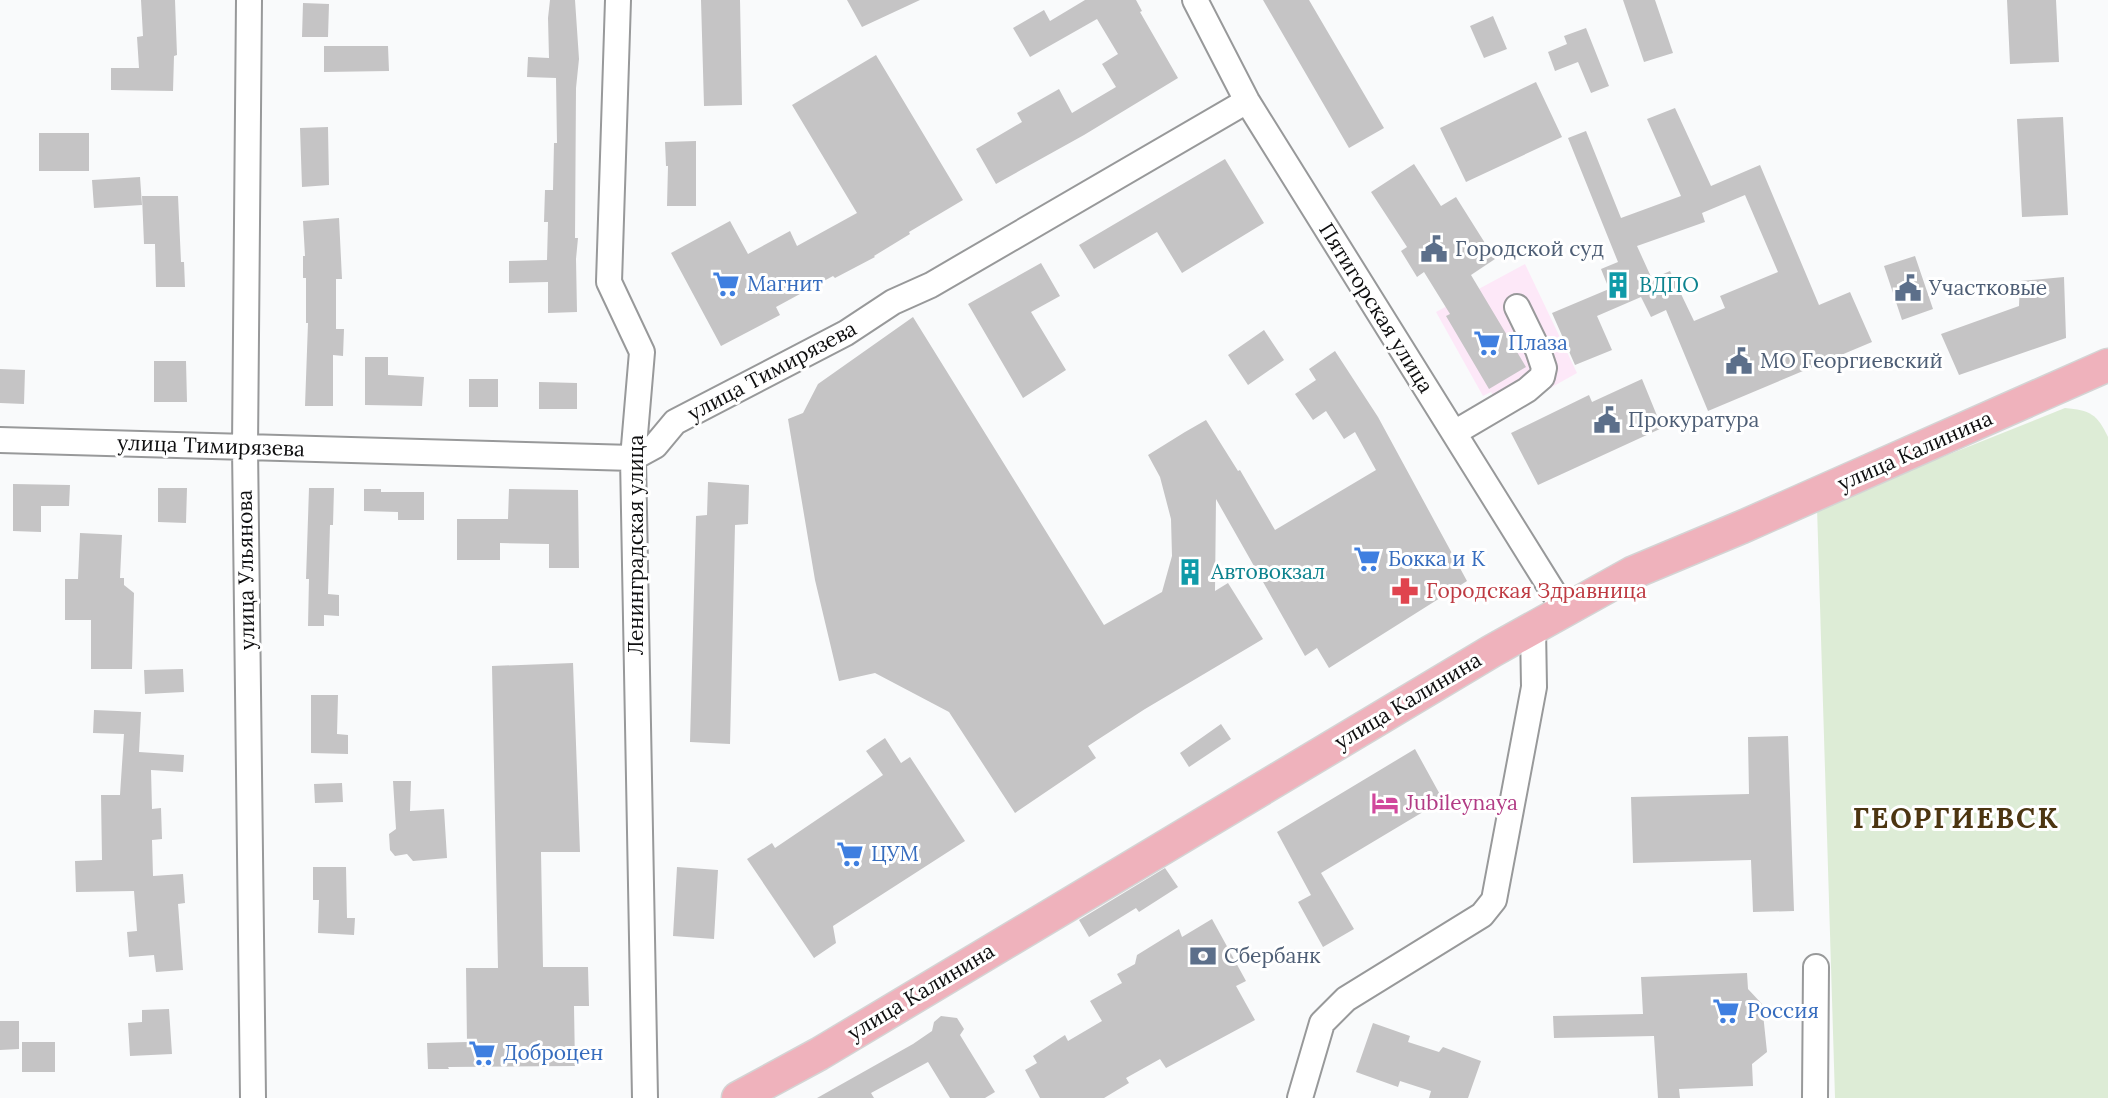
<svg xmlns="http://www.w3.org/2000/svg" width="2108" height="1098" font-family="Lora,serif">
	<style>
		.commercial { fill: #fde8f8 }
		.green { fill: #ddecd6 }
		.building { fill: #c5c4c5; fill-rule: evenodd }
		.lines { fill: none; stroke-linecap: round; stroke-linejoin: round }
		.minor-casing { stroke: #98999a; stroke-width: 28 }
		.major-casing { stroke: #d4d4d4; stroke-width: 35 }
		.minor { stroke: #fff; stroke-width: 24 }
		.major { stroke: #efb2bc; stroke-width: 32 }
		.labels { text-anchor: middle; stroke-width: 6; stroke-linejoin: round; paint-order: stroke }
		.service-label { font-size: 21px; fill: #4e5e75; stroke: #fff; text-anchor: start }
		.shop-label { font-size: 21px; fill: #366cbe; stroke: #fff; text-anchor: start }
		.culture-label { font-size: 21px; fill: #0d838f; stroke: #fff; text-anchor: start }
		.street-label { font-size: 21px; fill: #0e0e0f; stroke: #fff }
		.health-label { font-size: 21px; fill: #be3a42; stroke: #fff; text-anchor: start }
		.hotel-label { font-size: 21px; fill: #b23c85; stroke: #fff; text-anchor: start }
		.district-label { font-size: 28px; font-weight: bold; letter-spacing: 2px; fill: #4c3511; stroke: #fff }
	</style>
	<rect width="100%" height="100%" fill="#f9fafb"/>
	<path class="commercial" d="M 1525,264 L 1577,373 L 1504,414 L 1491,392 L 1483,396 L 1436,312 Z"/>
	<path class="green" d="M 2065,408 C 2090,410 2097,414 2108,437 L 2108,1098 L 1835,1098 L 1817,507 Z"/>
	<path class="building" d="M 141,0 L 175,0 L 177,55 L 174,56 L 173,91 L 111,90 L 111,68 L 139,68 L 137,37 L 143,36 Z
		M 550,0 L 575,0 L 579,59 L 576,88 L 575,238 L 578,238 L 576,259 L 577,312 L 548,313 L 548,282 L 509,283 L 509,261 L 547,260 L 548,222 L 544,222 L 545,190 L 553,190 L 554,143 L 557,143 L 556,78 L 527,77 L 528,57 L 549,58 L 548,18 Z
		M 701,0 L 740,0 L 742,105 L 704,106 Z
		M 847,0 L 920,0 L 862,27 Z
		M 1085,0 L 1136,0 L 1142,11 L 1140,12 L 1178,78 L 1084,135 L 996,184 L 976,149 L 1022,122 L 1017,113 L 1059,89 L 1072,113 L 1116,87 L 1102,64 L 1118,54 L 1097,19 L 1030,57 L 1013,28 L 1044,10 L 1050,21 Z
		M 1263,0 L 1309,0 L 1384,128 L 1349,148 Z
		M 1623,0 L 1655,0 L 1673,53 L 1644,62 Z
		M 2007,0 L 2056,0 L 2059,62 L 2010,64 Z
		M 303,3 L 329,4 L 328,37 L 302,37 Z
		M 1493,16 L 1507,49 L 1484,58 L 1470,26 Z
		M 1586,28 L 1609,86 L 1591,93 L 1578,62 L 1555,71 L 1548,52 L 1567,44 L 1564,36 Z
		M 324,46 L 388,46 L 389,71 L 324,72 Z
		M 876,55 L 963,200 L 909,232 L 910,234 L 874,256 L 875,257 L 835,278 L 833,276 L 776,307 L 780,315 L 721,346 L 671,253 L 730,221 L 748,254 L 790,231 L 797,246 L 857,213 L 792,105 Z
		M 1536,82 L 1562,137 L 1466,182 L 1440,128 Z
		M 1675,108 L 1711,186 L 1760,165 L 1819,305 L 1850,292 L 1872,342 L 1708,411 L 1666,310 L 1651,317 L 1641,297 L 1597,316 L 1612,350 L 1575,365 L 1552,313 L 1609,289 L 1601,269 L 1618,262 L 1568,138 L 1586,131 L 1621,218 L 1681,196 L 1647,119 ZM 1745,195 L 1778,272 L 1720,296 L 1725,308 L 1694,321 L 1670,271 L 1652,279 L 1637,246 L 1705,222 L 1702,213 Z
		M 2063,117 L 2068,215 L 2022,217 L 2017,119 Z
		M 328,127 L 329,185 L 302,187 L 300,128 Z
		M 39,133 L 89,133 L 89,171 L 39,171 Z
		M 696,141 L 696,206 L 667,206 L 668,166 L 666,166 L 665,142 Z
		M 1225,159 L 1264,223 L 1182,273 L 1157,232 L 1094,269 L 1079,245 Z
		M 1414,164 L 1441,206 L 1456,197 L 1495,259 L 1471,275 L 1526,367 L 1489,389 L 1446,316 L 1450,314 L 1424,272 L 1417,277 L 1401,251 L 1407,247 L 1371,192 Z
		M 140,177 L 142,205 L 94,208 L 92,180 Z
		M 142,196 L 178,196 L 181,262 L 184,262 L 185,287 L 156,287 L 155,244 L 144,244 Z
		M 339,218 L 342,279 L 336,279 L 336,329 L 344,329 L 343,356 L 333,355 L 333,406 L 305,406 L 308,323 L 306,323 L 306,278 L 303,278 L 303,256 L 305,256 L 303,221 Z
		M 1915,256 L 1933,309 L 1902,320 L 1884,266 Z
		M 1041,263 L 1060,296 L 1031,312 L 1066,370 L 1023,398 L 968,304 Z
		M 2064,277 L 2066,338 L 1959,375 L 1941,334 L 2019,306 L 2020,281 Z
		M 913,317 L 1104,625 L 1162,592 L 1172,556 L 1171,519 L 1160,477 L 1148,455 L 1185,432 L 1206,420 L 1238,471 L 1240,470 L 1275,530 L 1376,470 L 1355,432 L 1344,439 L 1326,411 L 1313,420 L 1295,394 L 1316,380 L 1309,369 L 1335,351 L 1378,417 L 1467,581 L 1329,668 L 1317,648 L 1305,656 L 1216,499 L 1215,591 L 1228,583 L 1263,639 L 1145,709 L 1088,746 L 1096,758 L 1015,813 L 949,712 L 875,673 L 839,681 L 815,580 L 788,419 L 803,413 L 818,384 Z
		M 1264,330 L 1284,360 L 1248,385 L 1228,355 Z
		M 365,357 L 388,357 L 388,375 L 424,377 L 422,406 L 365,405 Z
		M 154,361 L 186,361 L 187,402 L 154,402 Z
		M 0,369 L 25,370 L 24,404 L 0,403 Z
		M 469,379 L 498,379 L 498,407 L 469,407 Z
		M 1642,379 L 1662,428 L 1538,485 L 1511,433 L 1589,395 L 1592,402 Z
		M 539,382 L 577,383 L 577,409 L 539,409 Z
		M 708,482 L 749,485 L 748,524 L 735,525 L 730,744 L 690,742 L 696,516 L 707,515 Z
		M 13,484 L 70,485 L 69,506 L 41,506 L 41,532 L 13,531 Z
		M 158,488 L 187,488 L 186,523 L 158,522 Z
		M 309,488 L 334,488 L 333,525 L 330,525 L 328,594 L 339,595 L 339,616 L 324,615 L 324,626 L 308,626 L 309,579 L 306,579 Z
		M 364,489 L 381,489 L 381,492 L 424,492 L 424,520 L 398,520 L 398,512 L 364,511 Z
		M 509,489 L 578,490 L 579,568 L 549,568 L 549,544 L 500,543 L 500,560 L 457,560 L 457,519 L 508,519 Z
		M 80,533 L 122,535 L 120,578 L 124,578 L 124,585 L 134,593 L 132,669 L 91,669 L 91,620 L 65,620 L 65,579 L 78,579 Z
		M 573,663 L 580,852 L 541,852 L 543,967 L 588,967 L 589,1006 L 574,1006 L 575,1066 L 448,1067 L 449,1069 L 428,1069 L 427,1043 L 467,1042 L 466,968 L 498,968 L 492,666 Z
		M 183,669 L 184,692 L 145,694 L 144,670 Z
		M 311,695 L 338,695 L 337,734 L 348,735 L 348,754 L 311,753 Z
		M 94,710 L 141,712 L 139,752 L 184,755 L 183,772 L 151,770 L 152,809 L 161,808 L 162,839 L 152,840 L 153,876 L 183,874 L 185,903 L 178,904 L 183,970 L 156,972 L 154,955 L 129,957 L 127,932 L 137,931 L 134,891 L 76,892 L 75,861 L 102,860 L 101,795 L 120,795 L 124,734 L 93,733 Z
		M 1221,724 L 1231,739 L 1189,767 L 1180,753 Z
		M 1788,736 L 1794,911 L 1753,912 L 1751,860 L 1633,863 L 1631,797 L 1749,794 L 1748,737 Z
		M 885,738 L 901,763 L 910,757 L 965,841 L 833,926 L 836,943 L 814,958 L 747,859 L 772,843 L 775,848 L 883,775 L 866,751 Z
		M 1415,749 L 1443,800 L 1321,873 L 1354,929 L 1323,947 L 1298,902 L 1311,895 L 1277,832 Z
		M 393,781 L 411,781 L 410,811 L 444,809 L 447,858 L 413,861 L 407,854 L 395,856 L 390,850 L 389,834 L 396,829 Z
		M 342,783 L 343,802 L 315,803 L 314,784 Z
		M 313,867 L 346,867 L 347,918 L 355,918 L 354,935 L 318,933 L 319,900 L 313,900 Z
		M 677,867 L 718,870 L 714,939 L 673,936 Z
		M 1165,868 L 1178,887 L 1139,912 L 1136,908 L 1089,937 L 1079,920 Z
		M 1212,919 L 1246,981 L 1236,986 L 1255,1020 L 1166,1068 L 1160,1059 L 1126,1078 L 1129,1083 L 1104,1098 L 1040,1098 L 1025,1070 L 1037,1063 L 1033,1056 L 1065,1035 L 1068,1041 L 1102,1021 L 1090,1001 L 1122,983 L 1117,974 L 1135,964 L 1137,955 L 1179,929 L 1182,937 Z
		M 1747,973 L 1748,989 L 1762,1004 L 1767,1052 L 1752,1064 L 1753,1086 L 1679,1089 L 1680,1098 L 1658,1098 L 1654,1036 L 1554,1038 L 1553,1016 L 1643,1014 L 1641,977 Z
		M 169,1009 L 172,1054 L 130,1056 L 128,1023 L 142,1022 L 142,1010 Z
		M 941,1016 L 957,1018 L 964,1029 L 960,1035 L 995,1092 L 985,1098 L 950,1098 L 928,1062 L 871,1093 L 874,1098 L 817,1098 L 913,1044 L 932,1031 L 934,1022 Z
		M 0,1021 L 19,1021 L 19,1049 L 0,1050 Z
		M 1373,1023 L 1410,1036 L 1408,1042 L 1439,1052 L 1443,1047 L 1481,1061 L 1468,1098 L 1429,1098 L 1431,1091 L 1400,1081 L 1398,1087 L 1356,1072 Z
		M 22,1042 L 55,1042 L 55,1072 L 22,1072 Z"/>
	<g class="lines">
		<defs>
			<path id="minor" d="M 249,0 L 245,447 L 253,1098
				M 618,0 L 609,282 L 642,352 L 633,458 L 645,1098
				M 1195,0 L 1247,101 L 1565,611
				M 1454,433 L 1527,390 L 1542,377 L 1544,368 L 1538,350 L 1517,307
				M 0,440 L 633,458 L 655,446 L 675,422 L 846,333 L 893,302 L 931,285 L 1247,101
				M 1300,1098 L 1322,1023 L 1346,999 L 1482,915 L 1494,900 L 1534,687 L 1533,628
				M 1815,1098 L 1816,967"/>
			<path id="major" d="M 738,1098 L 819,1054 L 1492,651 L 1632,573 L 1742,527 L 2108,365"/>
		</defs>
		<use href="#minor" class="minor-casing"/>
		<use href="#major" class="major-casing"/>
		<use href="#minor" class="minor"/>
		<use href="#major" class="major"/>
	</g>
	<defs>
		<symbol id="civic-bare" viewBox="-9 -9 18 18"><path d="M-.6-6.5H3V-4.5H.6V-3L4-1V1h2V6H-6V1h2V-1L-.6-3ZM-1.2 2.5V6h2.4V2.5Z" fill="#5c6f8a" stroke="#fff" stroke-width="2.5" paint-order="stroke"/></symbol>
		<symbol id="supermarket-bare" viewBox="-9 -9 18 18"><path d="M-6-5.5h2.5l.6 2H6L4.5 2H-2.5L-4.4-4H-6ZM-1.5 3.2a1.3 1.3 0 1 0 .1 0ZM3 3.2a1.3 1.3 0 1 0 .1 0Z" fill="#3f7fe0" stroke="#fff" stroke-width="2.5" paint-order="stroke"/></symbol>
		<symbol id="building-bare" viewBox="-9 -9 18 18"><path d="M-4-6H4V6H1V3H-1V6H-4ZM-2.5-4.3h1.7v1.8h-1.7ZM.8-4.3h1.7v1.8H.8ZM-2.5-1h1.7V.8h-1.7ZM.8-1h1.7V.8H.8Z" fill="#0f9aa8" stroke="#fff" stroke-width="2.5" paint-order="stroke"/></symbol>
		<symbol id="pharmacy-bare" viewBox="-9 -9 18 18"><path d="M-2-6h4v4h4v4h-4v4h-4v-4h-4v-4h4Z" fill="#e0444e" stroke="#fff" stroke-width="2.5" paint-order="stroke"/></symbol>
		<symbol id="hotel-bare" viewBox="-9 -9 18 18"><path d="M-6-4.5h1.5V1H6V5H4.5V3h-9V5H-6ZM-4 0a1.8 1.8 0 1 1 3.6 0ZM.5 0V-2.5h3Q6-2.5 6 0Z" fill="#d1479c" stroke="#fff" stroke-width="2.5" paint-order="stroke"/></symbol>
		<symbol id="bank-bare" viewBox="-9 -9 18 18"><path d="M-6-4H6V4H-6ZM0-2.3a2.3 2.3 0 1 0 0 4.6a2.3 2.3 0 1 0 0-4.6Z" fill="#5c6f8a" stroke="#fff" stroke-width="2.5" paint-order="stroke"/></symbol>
	</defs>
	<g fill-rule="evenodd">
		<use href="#civic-bare" x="1415" y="230" width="38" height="38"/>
		<use href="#supermarket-bare" x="707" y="265" width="38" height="38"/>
		<use href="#building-bare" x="1599" y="266" width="38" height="38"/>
		<use href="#civic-bare" x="1889" y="269" width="38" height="38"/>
		<use href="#supermarket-bare" x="1468" y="324" width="38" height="38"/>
		<use href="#civic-bare" x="1720" y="342" width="38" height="38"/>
		<use href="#civic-bare" x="1588" y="401" width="38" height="38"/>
		<use href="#supermarket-bare" x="1348" y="540" width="38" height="38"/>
		<use href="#building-bare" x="1171" y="553" width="38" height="38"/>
		<use href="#pharmacy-bare" x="1386" y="572" width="38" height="38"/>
		<use href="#hotel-bare" x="1366" y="784" width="38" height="38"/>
		<use href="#supermarket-bare" x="831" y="835" width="38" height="38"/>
		<use href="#bank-bare" x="1184" y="937" width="38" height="38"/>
		<use href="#supermarket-bare" x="1707" y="992" width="38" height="38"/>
		<use href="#supermarket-bare" x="463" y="1034" width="38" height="38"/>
	</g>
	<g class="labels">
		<g class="service-label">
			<text x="1455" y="256">Городской суд</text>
			<text x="1929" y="295">Участковые</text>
			<text x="1760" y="368">МО Георгиевский</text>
			<text x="1628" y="427">Прокуратура</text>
			<text x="1224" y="963">Сбербанк</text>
		</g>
		<g class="shop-label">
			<text x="747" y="291">Магнит</text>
			<text x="1508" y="350">Плаза</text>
			<text x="1388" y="566">Бокка и К</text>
			<text x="871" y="861">ЦУМ</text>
			<text x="1747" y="1018">Россия</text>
			<text x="503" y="1060">Доброцен</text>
		</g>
		<g class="culture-label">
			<text x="1639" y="292">ВДПО</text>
			<text x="1211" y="579">Автовокзал</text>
		</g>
		<g class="street-label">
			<text transform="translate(1376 308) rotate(58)" y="7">Пятигорская улица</text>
			<text transform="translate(772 371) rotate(-28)" y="7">улица Тимирязева</text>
			<text transform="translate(211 446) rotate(2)" y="7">улица Тимирязева</text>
			<text transform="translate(1915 451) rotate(-24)" y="7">улица Калинина</text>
			<text transform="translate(636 545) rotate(-90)" y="7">Ленинградская улица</text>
			<text transform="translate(246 570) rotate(-91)" y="7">улица Ульянова</text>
			<text transform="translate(1408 701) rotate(-31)" y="7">улица Калинина</text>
			<text transform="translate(921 992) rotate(-31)" y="7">улица Калинина</text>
		</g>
		<g class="health-label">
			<text x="1426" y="598">Городская Здравница</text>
		</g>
		<g class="hotel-label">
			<text x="1406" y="810">Jubileynaya</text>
		</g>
		<g class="district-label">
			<text x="1956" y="828">ГЕОРГИЕВСК</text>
		</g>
	</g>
</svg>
